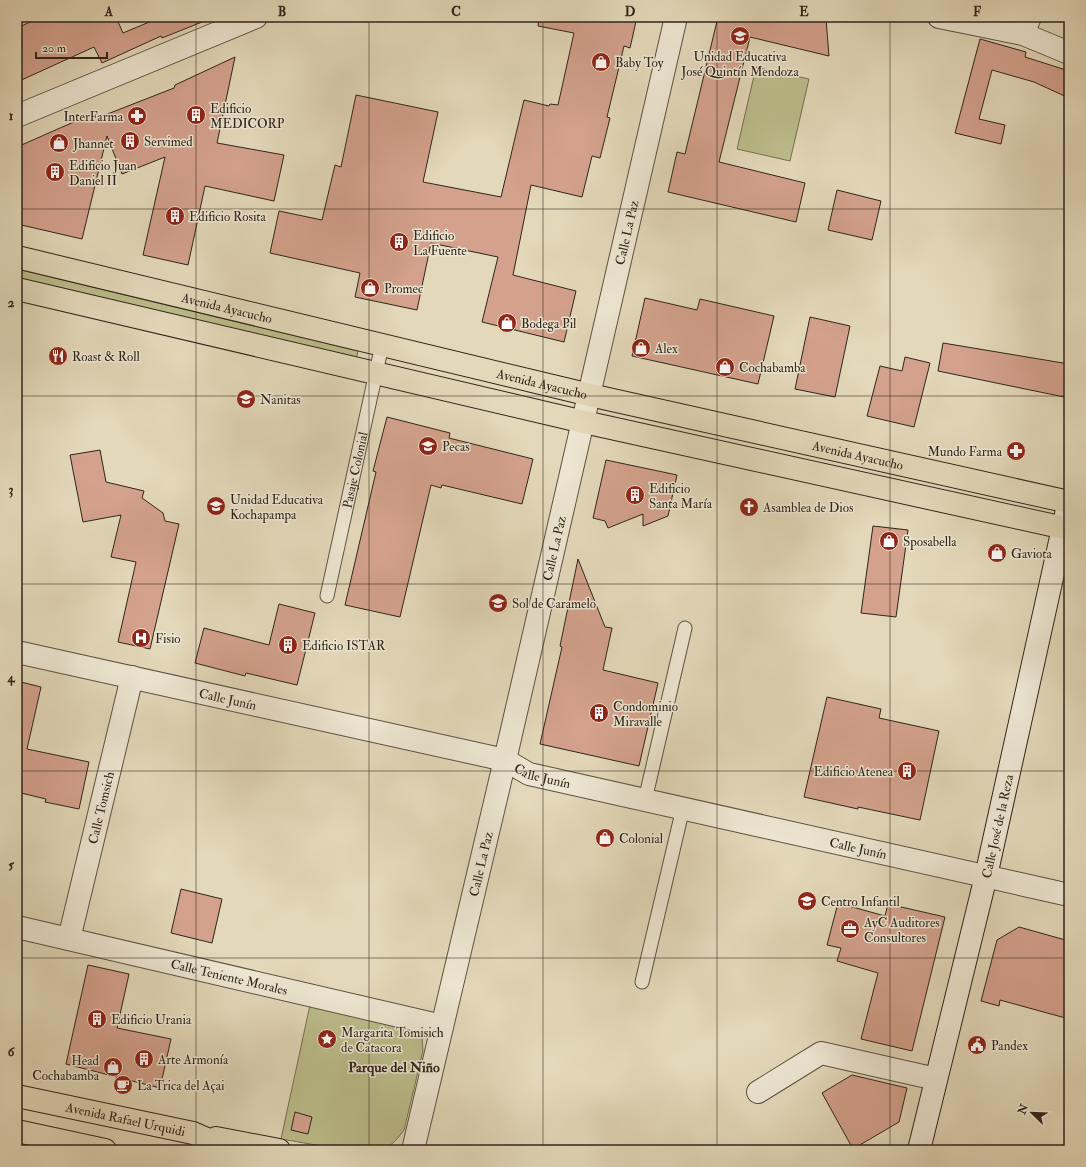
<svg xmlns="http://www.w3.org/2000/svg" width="1086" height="1167" font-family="'IM FELL Double Pica',serif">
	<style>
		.green { fill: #bbbc8a; stroke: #757052 }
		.building { fill: #d3a18c; stroke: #2f251b }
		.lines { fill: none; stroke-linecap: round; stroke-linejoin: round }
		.lane-casing { stroke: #5c5242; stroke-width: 15 }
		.street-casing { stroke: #5c5242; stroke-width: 24 }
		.secondary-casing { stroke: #2f251b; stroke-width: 24 }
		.primary-casing { stroke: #2f251b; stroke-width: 24 }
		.lane { stroke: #ede6d2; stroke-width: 13 }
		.street { stroke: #ede6d2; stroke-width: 22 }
		.secondary { stroke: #ede6d2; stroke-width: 22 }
		.primary { stroke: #e3d8b9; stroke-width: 22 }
		.grid { fill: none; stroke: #2f251b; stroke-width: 1; stroke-opacity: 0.55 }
		.labels { text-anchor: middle; stroke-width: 3; stroke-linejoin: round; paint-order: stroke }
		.poi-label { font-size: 13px; fill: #2f251b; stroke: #ede6d2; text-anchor: start }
		.street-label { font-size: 13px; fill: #2f251b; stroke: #ede6d2 }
		.neighbourhood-label { font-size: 14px; font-weight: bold; fill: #2f251b; stroke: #ede6d2 }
		.neatline { fill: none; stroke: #2f251b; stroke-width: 1.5 }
		.grid-label { font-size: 13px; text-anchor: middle; font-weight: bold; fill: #2f251b }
	</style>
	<rect width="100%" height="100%" fill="#e3d8b9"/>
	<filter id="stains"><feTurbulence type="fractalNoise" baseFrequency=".005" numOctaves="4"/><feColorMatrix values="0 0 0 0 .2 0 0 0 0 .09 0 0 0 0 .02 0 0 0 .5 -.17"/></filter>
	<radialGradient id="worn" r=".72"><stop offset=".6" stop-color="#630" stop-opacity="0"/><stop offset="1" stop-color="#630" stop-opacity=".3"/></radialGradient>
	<path class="green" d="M 756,67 L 809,79 L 790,161 L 737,149 Z
		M 17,269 L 358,351 L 356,360 L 17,279 Z
		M 310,1005 L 414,1029 L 422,1038 L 423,1051 L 404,1130 C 398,1138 392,1146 383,1149 C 365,1156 302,1142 281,1139 Z"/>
	<path class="building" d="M 41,17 L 116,17 L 123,33 L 154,20 L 153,17 L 212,18 L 162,38 L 161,36 L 102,63 L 94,47 L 17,82 L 17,28 Z
		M 539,17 L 637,17 L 630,48 L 624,46 L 607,117 L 610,118 L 600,158 L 592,156 L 582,197 L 531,185 L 513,275 L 576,291 L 564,342 L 482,322 L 498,257 L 431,243 L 417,310 L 355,297 L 360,273 L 270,253 L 279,211 L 322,220 L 335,165 L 341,167 L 356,95 L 438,112 L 423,182 L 501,197 L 524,100 L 549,106 L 550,104 L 558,105 L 574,33 L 538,26 Z
		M 718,17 L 819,17 L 826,19 L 829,56 L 750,37 L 719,162 L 805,183 L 796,222 L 668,192 L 677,152 L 685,154 Z
		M 980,39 L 1026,52 L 1025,57 L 1069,71 L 1069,98 L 1034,82 L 992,70 L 979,119 L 1005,125 L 1001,144 L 955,133 Z
		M 235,57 L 217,143 L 284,155 L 274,201 L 205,186 L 188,265 L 143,255 L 165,157 L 122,174 L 107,136 L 82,239 L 17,224 L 17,147 L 85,117 L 87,122 L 174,88 L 175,85 Z
		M 837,190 L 881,201 L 872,240 L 828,230 Z
		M 645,298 L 697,310 L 700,299 L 774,316 L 758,384 L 632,356 Z
		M 810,317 L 850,326 L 835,397 L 795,389 Z
		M 943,343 L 1069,364 L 1069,398 L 938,371 Z
		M 905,357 L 930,363 L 914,427 L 867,416 L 880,366 L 902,371 Z
		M 387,417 L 450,433 L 449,438 L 533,459 L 522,504 L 442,485 L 441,488 L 431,485 L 400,617 L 345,605 L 376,472 L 373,471 Z
		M 100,450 L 106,482 L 144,491 L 142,498 L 163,513 L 165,521 L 179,524 L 150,649 L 118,642 L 136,562 L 111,557 L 121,515 L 83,522 L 70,455 Z
		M 606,460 L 677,475 L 668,516 L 643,526 L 643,514 L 608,528 L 605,521 L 593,518 Z
		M 873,526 L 908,530 L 896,617 L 861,613 Z
		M 578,559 L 605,627 L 612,628 L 603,670 L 658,683 L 639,766 L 540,744 L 562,647 L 560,646 Z
		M 279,604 L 315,613 L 297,685 L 246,673 L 245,676 L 195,663 L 204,628 L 269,645 Z
		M 17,681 L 41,687 L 27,749 L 89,762 L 79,809 L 45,802 L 46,799 L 17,792 Z
		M 827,697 L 881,709 L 879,718 L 939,731 L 920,820 L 858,807 L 858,809 L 804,797 Z
		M 181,889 L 222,899 L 212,943 L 171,933 Z
		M 838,903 L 885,916 L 888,904 L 945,917 L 912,1051 L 861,1039 L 878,973 L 837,961 L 841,948 L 827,945 Z
		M 1019,927 L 1069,941 L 1069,1019 L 1000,1000 L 999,1006 L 981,1001 L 997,940 Z
		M 88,965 L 129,974 L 117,1028 L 171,1039 L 160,1088 L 66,1064 Z
		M 852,1075 L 907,1088 L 899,1122 L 853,1149 L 822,1093 Z
		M 295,1112 L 312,1117 L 308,1134 L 291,1130 Z"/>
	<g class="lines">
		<defs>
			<g id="lane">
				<path id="s1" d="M 327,596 L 382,345"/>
				<path d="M 645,800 L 685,628"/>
				<path d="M 642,982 L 683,808"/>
			</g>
			<g id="street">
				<path d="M 939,17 L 1023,34 L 1069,53"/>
				<path d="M 1023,34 L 1030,17"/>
				<path d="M 17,116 L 256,17"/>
				<path id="s2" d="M 17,652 L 505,760 L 529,774 L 1069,895"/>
				<path id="s3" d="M 17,927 L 442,1026"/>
				<path id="s4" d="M 69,939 L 132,677"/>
				<path d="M 758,1092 L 821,1053 L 936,1079"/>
				<path id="s5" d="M 413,1150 L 505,760 L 676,17"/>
			</g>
			<g id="secondary">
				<path id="s6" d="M 919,1150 L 986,876 L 1069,501"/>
			</g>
			<g id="primary">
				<path id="s7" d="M 17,257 L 590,395 L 1069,502"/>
				<path d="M 17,289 L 584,422 L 1069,529"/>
				<path id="s8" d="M 17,1096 L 193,1133 L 232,1150"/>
				<path d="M 17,1131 L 105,1150"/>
				<path d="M 216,1138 L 279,1150"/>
			</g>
		</defs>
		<use href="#lane" class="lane-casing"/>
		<use href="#street" class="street-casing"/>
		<use href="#secondary" class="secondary-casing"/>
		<use href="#primary" class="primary-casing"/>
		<use href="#lane" class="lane"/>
		<use href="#street" class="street"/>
		<use href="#secondary" class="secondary"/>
		<use href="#primary" class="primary"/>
	</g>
	<path class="grid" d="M 196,17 L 196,1150M 369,17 L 369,1150M 543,17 L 543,1150M 717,17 L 717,1150M 890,17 L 890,1150M 17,209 L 1069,209M 17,396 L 1069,396M 17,584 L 1069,584M 17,771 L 1069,771M 17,958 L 1069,958"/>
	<defs>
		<symbol id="school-disc" viewBox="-11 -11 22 22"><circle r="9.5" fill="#8f2418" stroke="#ede6d2"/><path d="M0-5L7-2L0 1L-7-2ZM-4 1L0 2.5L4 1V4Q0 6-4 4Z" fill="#fff"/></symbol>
		<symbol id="shop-disc" viewBox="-11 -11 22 22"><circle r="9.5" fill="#8f2418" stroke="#ede6d2"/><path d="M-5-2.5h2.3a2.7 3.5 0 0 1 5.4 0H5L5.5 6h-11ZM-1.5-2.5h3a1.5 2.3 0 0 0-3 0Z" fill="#fff"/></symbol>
		<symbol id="building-disc" viewBox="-11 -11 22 22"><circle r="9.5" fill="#8f2418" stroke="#ede6d2"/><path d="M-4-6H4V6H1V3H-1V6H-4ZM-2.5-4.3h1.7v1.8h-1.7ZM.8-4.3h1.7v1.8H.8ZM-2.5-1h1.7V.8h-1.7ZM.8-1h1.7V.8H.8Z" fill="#fff"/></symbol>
		<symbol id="pharmacy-disc" viewBox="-11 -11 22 22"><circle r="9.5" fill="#8f2418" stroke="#ede6d2"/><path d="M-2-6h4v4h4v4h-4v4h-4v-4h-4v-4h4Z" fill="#fff"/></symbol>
		<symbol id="restaurant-disc" viewBox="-11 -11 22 22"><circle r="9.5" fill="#8f2418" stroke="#ede6d2"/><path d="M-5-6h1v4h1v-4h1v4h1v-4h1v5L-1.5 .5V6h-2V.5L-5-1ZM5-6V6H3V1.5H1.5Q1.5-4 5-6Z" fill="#fff"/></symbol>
		<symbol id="church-disc" viewBox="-11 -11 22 22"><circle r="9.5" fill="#8f2418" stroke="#ede6d2"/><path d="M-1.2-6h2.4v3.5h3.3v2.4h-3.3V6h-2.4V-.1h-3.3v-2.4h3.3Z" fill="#fff"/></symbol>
		<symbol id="hospital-disc" viewBox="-11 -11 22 22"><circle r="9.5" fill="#8f2418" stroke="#ede6d2"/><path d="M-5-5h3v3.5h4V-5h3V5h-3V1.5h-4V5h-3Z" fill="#fff"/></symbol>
		<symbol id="office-disc" viewBox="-11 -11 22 22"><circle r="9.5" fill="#8f2418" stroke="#ede6d2"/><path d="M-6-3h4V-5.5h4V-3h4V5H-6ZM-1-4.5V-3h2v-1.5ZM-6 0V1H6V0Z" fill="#fff"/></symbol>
		<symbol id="sight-disc" viewBox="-11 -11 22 22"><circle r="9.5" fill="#8f2418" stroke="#ede6d2"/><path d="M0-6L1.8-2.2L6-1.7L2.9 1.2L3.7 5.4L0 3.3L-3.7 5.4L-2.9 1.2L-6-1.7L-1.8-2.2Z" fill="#fff"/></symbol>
		<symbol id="civic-disc" viewBox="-11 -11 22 22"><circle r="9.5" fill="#8f2418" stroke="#ede6d2"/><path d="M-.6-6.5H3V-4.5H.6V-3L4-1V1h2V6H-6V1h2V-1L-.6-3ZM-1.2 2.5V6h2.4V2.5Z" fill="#fff"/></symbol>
		<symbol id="cafe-disc" viewBox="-11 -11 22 22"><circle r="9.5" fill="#8f2418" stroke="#ede6d2"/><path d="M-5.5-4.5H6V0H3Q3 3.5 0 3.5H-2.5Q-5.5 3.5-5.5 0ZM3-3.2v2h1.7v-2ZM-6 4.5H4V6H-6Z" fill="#fff"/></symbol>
	</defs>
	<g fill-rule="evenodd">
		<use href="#school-disc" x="729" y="25" width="22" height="22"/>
		<use href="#shop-disc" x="590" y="51" width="22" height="22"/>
		<use href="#building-disc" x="185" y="104" width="22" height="22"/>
		<use href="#pharmacy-disc" x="126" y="105" width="22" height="22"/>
		<use href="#building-disc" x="119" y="130" width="22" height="22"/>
		<use href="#shop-disc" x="48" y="132" width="22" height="22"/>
		<use href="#building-disc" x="44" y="161" width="22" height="22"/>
		<use href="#building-disc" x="164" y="205" width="22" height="22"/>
		<use href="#building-disc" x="388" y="231" width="22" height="22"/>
		<use href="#shop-disc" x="359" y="277" width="22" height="22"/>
		<use href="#shop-disc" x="496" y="312" width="22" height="22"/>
		<use href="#shop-disc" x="630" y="337" width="22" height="22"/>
		<use href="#restaurant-disc" x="47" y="345" width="22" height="22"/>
		<use href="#shop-disc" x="714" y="356" width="22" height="22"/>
		<use href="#school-disc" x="235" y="388" width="22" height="22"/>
		<use href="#school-disc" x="417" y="435" width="22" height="22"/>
		<use href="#pharmacy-disc" x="1005" y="440" width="22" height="22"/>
		<use href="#building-disc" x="624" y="484" width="22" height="22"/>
		<use href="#school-disc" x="205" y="495" width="22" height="22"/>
		<use href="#church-disc" x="738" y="496" width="22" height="22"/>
		<use href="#shop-disc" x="878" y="530" width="22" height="22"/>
		<use href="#shop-disc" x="986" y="542" width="22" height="22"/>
		<use href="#school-disc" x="487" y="592" width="22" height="22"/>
		<use href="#hospital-disc" x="130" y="627" width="22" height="22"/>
		<use href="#building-disc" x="277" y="634" width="22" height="22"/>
		<use href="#building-disc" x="588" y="702" width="22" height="22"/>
		<use href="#building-disc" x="896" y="760" width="22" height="22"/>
		<use href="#shop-disc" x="594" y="827" width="22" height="22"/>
		<use href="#school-disc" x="796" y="890" width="22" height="22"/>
		<use href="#office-disc" x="839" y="918" width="22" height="22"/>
		<use href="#building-disc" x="86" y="1008" width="22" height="22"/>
		<use href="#sight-disc" x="316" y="1028" width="22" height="22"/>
		<use href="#civic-disc" x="966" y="1034" width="22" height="22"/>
		<use href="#building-disc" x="133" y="1048" width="22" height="22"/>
		<use href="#shop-disc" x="102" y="1056" width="22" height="22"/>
		<use href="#cafe-disc" x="112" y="1074" width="22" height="22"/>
	</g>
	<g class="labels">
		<g class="poi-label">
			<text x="740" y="61" text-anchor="middle">Unidad Educativa<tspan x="740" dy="15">José Quintín Mendoza</tspan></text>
			<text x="615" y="67">Baby Toy</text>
			<text x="210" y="113">Edificio<tspan x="210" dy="15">MEDICORP</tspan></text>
			<text x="123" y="121" text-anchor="end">InterFarma</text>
			<text x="144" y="146">Servimed</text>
			<text x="73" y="148">Jhannet</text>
			<text x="69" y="170">Edificio Juan<tspan x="69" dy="15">Daniel II</tspan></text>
			<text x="189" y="221">Edificio Rosita</text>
			<text x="413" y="240">Edificio<tspan x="413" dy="15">La Fuente</tspan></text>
			<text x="384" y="293">Promec</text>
			<text x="521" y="328">Bodega Pil</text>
			<text x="655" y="353">Alex</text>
			<text x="72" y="361">Roast &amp; Roll</text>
			<text x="739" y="372">Cochabamba</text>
			<text x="260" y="404">Nanitas</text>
			<text x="442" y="451">Pecas</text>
			<text x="1002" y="456" text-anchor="end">Mundo Farma</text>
			<text x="649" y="493">Edificio<tspan x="649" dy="15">Santa María</tspan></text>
			<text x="230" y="504">Unidad Educativa<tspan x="230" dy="15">Kochapampa</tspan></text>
			<text x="763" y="512">Asamblea de Dios</text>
			<text x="903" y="546">Sposabella</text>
			<text x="1011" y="558">Gaviota</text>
			<text x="512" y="608">Sol de Caramelo</text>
			<text x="155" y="643">Fisio</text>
			<text x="302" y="650">Edificio ISTAR</text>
			<text x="613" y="711">Condominio<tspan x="613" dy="15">Miravalle</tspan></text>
			<text x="893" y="776" text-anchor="end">Edificio Atenea</text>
			<text x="619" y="843">Colonial</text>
			<text x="821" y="906">Centro Infantil</text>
			<text x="864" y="927">AyC Auditores<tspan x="864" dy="15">Consultores</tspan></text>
			<text x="111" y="1024">Edificio Urania</text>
			<text x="341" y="1037">Margarita Tomisich<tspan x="341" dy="15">de Catacora</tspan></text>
			<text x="991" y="1050">Pandex</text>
			<text x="158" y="1064">Arte Armonía</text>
			<text x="99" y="1065" text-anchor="end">Head<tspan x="99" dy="15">Cochabamba</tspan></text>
			<text x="137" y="1090">La Trica del Açai</text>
		</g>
		<g class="street-label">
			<text dy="5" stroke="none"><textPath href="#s5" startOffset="942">Calle La Paz</textPath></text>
			<text dy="5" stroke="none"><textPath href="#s7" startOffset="216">Avenida Ayacucho</textPath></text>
			<text dy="5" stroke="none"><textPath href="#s7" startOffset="540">Avenida Ayacucho</textPath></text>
			<text dy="5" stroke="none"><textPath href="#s7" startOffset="864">Avenida Ayacucho</textPath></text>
			<text dy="5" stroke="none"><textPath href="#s1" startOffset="129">Pasaje Colonial</textPath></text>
			<text dy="5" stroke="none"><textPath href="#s5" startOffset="618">Calle La Paz</textPath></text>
			<text dy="5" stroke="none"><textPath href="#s2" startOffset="216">Calle Junín</textPath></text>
			<text dy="5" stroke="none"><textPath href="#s2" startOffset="541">Calle Junín</textPath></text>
			<text dy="5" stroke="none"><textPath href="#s4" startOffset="135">Calle Tomsich</textPath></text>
			<text dy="5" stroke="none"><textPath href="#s6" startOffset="333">Calle José de la Reza</textPath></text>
			<text dy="5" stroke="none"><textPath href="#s2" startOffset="865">Calle Junín</textPath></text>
			<text dy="5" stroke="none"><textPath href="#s5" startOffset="294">Calle La Paz</textPath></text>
			<text dy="5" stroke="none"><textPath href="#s3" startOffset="218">Calle Teniente Morales</textPath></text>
			<text dy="5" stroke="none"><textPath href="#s8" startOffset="111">Avenida Rafael Urquidi</textPath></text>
		</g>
		<g class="neighbourhood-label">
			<text x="394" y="1072">Parque del Niño</text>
		</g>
	</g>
	<rect width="1086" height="1167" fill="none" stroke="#e3d8b9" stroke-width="44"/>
	<g transform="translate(1032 1113) rotate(293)" stroke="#ede6d2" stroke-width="3" paint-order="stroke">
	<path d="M0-3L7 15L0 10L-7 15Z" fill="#2f251b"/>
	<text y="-6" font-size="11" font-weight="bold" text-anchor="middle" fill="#2f251b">N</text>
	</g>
	<path d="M36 52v6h71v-6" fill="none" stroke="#2f251b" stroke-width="2"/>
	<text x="42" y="52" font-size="12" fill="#2f251b" stroke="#ede6d2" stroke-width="3" paint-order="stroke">20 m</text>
	<rect x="22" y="22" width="1042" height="1123" class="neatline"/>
	<g class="grid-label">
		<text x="109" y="16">A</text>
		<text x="282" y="16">B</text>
		<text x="456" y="16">C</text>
		<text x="630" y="16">D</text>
		<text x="804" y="16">E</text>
		<text x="977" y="16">F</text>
		<text x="11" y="120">1</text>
		<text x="11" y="307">2</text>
		<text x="11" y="494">3</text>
		<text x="11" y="682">4</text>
		<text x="11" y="869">5</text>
		<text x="11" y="1056">6</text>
	</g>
	<rect width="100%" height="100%" filter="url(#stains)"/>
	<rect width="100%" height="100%" fill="url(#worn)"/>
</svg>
